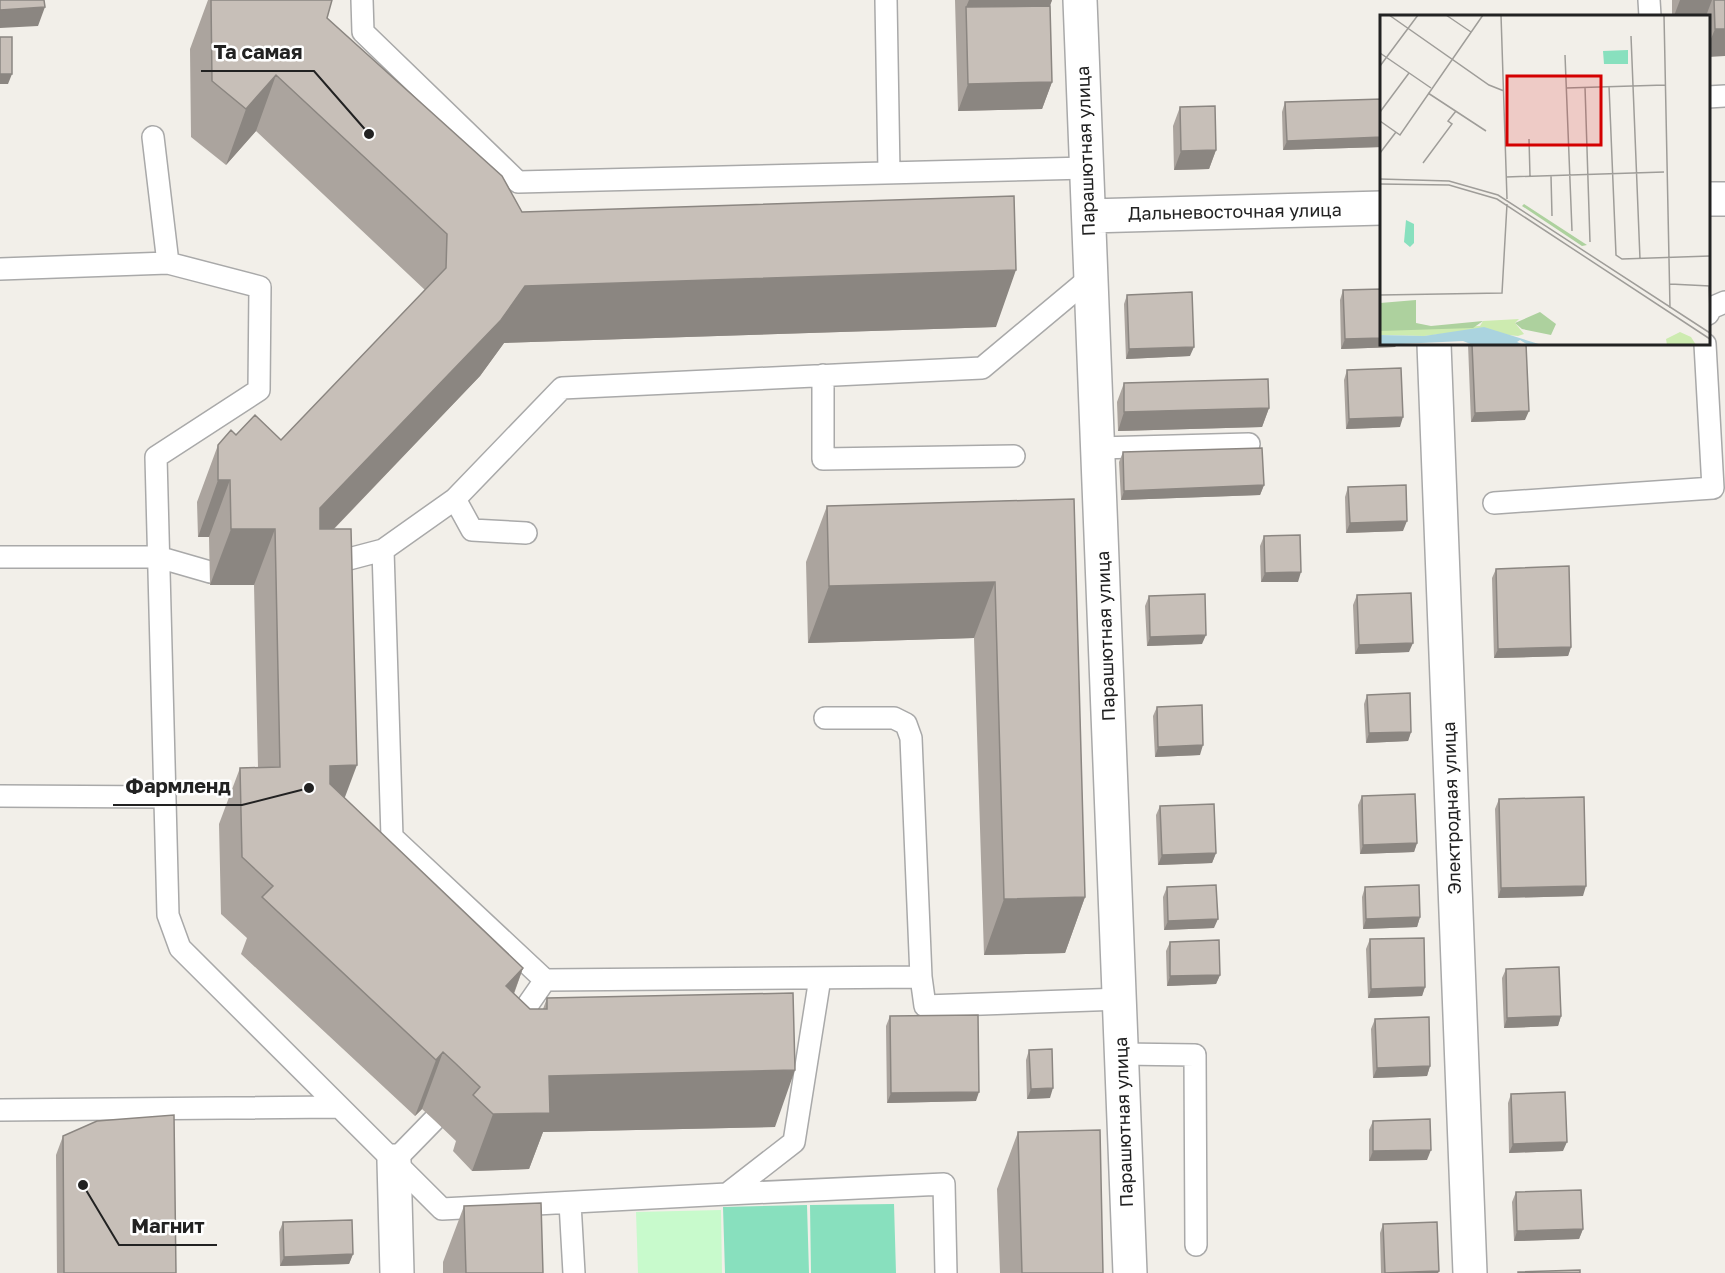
<svg xmlns="http://www.w3.org/2000/svg" width="1725" height="1273" font-family="'Golos Text',sans-serif">
	<style>
		.park { fill: #c8facc }
		.pitch { fill: #88e0be }
		.lines { fill: none; stroke-linecap: round; stroke-linejoin: round }
		.service-casing { stroke: #a9a9a9; stroke-width: 24 }
		.minor-casing { stroke: #a9a9a9; stroke-width: 36 }
		.service { stroke: #fff; stroke-width: 21 }
		.minor { stroke: #fff; stroke-width: 33 }
		.wall { fill: #aba49e }
		.shaded-wall { fill: #8b8681 }
		.building { fill: #c7bfb8; stroke: #8b8681; stroke-width: 1.5 }
		.labels { text-anchor: middle; stroke-width: 5; stroke-linejoin: round; paint-order: stroke }
		.street-label { font-size: 18px; fill: #222; stroke: #fff }
		.inset-road { fill: none; stroke: #9f9d99; stroke-width: 1.5 }
		.view { fill: #d40000; fill-opacity: 0.15; stroke: #d40000; stroke-width: 3 }
		.inset-edge { fill: none; stroke: #222; stroke-width: 3 }
		.leader { fill: none; stroke: #222; stroke-width: 2 }
		.callout-dot { fill: #222; stroke: #fff; stroke-width: 2 }
		.callout-label { font-size: 20px; text-anchor: middle; font-weight: bold; fill: #222; stroke: #fff; stroke-width: 5; stroke-linejoin: round; paint-order: stroke }
	</style>
	<rect width="100%" height="100%" fill="#f2efe9"/>
	<path class="park" d="M 721,1210 L 722,1273 L 638,1273 L 636,1212 Z"/>
	<path class="pitch" d="M 894,1204 L 896,1273 L 811,1273 L 810,1205 Z
		M 807,1205 L 809,1273 L 725,1273 L 723,1207 Z"/>
	<g class="lines">
		<defs>
			<path id="service" d="M 362,0 L 363,32 L 518,182 L 1087,168
				M 886,0 L 889,172
				M 1649,0 L 1650,16
				M 1708,97 L 1725,96
				M 153,137 L 168,263
				M 0,269 L 168,263 L 260,287 L 259,390 L 156,457 L 168,915 L 180,948 L 442,1209 L 727,1194 L 794,1142 L 820,978
				M 1091,277 L 982,368 L 562,388 L 455,499 L 383,550 L 392,837 L 545,980 L 921,977 L 925,1006 L 1121,999
				M 1708,314 L 1711,308 L 1725,302
				M 823,375 L 823,459 L 1014,456
				M 1098,448 L 1249,444
				M 455,499 L 472,530 L 526,533
				M 1494,503 L 1713,488 L 1705,344
				M 0,557 L 158,557 L 210,572
				M 326,565 L 383,550
				M 825,718 L 894,718 L 906,724 L 911,738 L 921,977
				M 0,796 L 165,797
				M 511,1029 L 545,980
				M 1121,1054 L 1195,1055 L 1196,1245
				M 0,1110 L 338,1107
				M 394,1161 L 434,1120
				M 727,1194 L 944,1184 L 946,1273
				M 570,1203 L 574,1273"/>
			<path id="minor" d="M 1080,0 L 1130,1273
				M 1708,199 L 1725,199
				M 1089,216 L 1382,208
				M 1434,344 L 1470,1273
				M 394,1161 L 397,1273"/>
		</defs>
		<use href="#service" class="service-casing"/>
		<use href="#minor" class="minor-casing"/>
		<use href="#service" class="service"/>
		<use href="#minor" class="minor"/>
	</g>
	<path class="wall" d="M 208,0 L 332,0 L 327,18 L 522,212 L 996,327 L 504,343 L 480,376 L 334,529 L 344,798 L 523,968 L 514,994 L 530,1009 L 543,1009 L 547,998 L 775,1127 L 543,1132 L 529,1169 L 472,1171 L 453,1151 L 456,1141 L 434,1120 L 422,1109 L 415,1116 L 241,954 L 247,938 L 221,914 L 219,824 L 240,768 L 258,767 L 254,585 L 210,585 L 209,537 L 198,537 L 197,502 L 218,445 L 236,435 L 281,440 L 425,290 L 256,131 L 226,165 L 191,137 L 190,49 Z
		M 955,0 L 1052,0 L 1050,6 L 1052,82 L 1042,109 L 958,111 Z
		M 1672,0 L 1725,0 L 1708,57 L 1708,16 L 1672,16 Z
		M 1382,99 L 1382,147 L 1283,150 L 1282,112 L 1285,102 Z
		M 1180,107 L 1216,150 L 1209,169 L 1174,170 L 1173,126 Z
		M 1343,290 L 1382,344 L 1397,344 L 1395,347 L 1341,349 L 1340,300 Z
		M 1127,295 L 1190,356 L 1126,359 L 1124,304 Z
		M 1468,344 L 1526,344 L 1525,420 L 1471,422 Z
		M 1347,370 L 1400,427 L 1346,429 L 1344,380 Z
		M 1124,383 L 1269,408 L 1262,427 L 1118,431 L 1117,402 Z
		M 1123,452 L 1264,485 L 1260,495 L 1121,500 L 1119,462 Z
		M 1348,487 L 1403,531 L 1346,533 L 1345,497 Z
		M 1074,499 L 1085,897 L 1065,953 L 984,955 L 974,638 L 808,643 L 806,562 L 827,506 Z
		M 1264,536 L 1298,582 L 1261,582 L 1260,546 Z
		M 1496,569 L 1571,647 L 1568,656 L 1494,658 L 1492,578 Z
		M 1357,595 L 1409,652 L 1355,654 L 1353,605 Z
		M 1149,596 L 1202,644 L 1147,646 L 1145,606 Z
		M 1367,695 L 1411,732 L 1408,741 L 1366,743 L 1364,704 Z
		M 1157,707 L 1200,755 L 1155,757 L 1153,716 Z
		M 1362,796 L 1417,843 L 1414,852 L 1360,854 L 1358,805 Z
		M 1499,799 L 1583,896 L 1498,898 L 1495,809 Z
		M 1160,806 L 1216,853 L 1212,863 L 1158,865 L 1156,815 Z
		M 1167,887 L 1214,928 L 1164,930 L 1163,897 Z
		M 1365,887 L 1420,917 L 1417,927 L 1363,929 L 1362,897 Z
		M 1370,939 L 1425,987 L 1422,996 L 1368,998 L 1366,949 Z
		M 1170,942 L 1220,975 L 1216,984 L 1167,986 L 1166,951 Z
		M 1506,969 L 1561,1016 L 1558,1026 L 1504,1028 L 1502,978 Z
		M 890,1016 L 976,1101 L 887,1103 L 886,1026 Z
		M 1375,1019 L 1430,1066 L 1427,1076 L 1373,1078 L 1371,1029 Z
		M 1029,1050 L 1050,1098 L 1027,1099 L 1026,1060 Z
		M 1511,1094 L 1563,1151 L 1509,1153 L 1508,1103 Z
		M 1373,1121 L 1427,1160 L 1369,1161 L 1369,1130 Z
		M 1018,1132 L 1103,1273 L 1000,1273 L 997,1189 Z
		M 63,1136 L 176,1273 L 57,1273 L 56,1155 Z
		M 1516,1192 L 1583,1229 L 1579,1239 L 1514,1241 L 1512,1202 Z
		M 464,1206 L 543,1273 L 443,1273 L 443,1262 Z
		M 283,1222 L 353,1254 L 349,1264 L 280,1266 L 279,1232 Z
		M 1383,1224 L 1439,1271 L 1438,1273 L 1381,1273 L 1380,1233 Z"/>
	<path class="shaded-wall" d="M 969,0 L 1052,0 L 1040,33 L 966,7 Z
		M 1680,0 L 1712,0 L 1706,16 L 1674,16 Z
		M 45,7 L 38,26 L 0,28 L 0,10 Z
		M 1715,29 L 1725,29 L 1725,56 L 1708,57 L 1708,46 Z
		M 0,74 L 12,74 L 8,84 L 0,84 Z
		M 276,75 L 256,131 L 226,165 L 246,109 Z
		M 1052,82 L 1042,109 L 958,111 L 968,84 Z
		M 1382,137 L 1382,147 L 1283,150 L 1287,141 Z
		M 1216,150 L 1209,169 L 1174,170 L 1181,151 Z
		M 1016,270 L 996,327 L 504,343 L 480,376 L 299,565 L 320,508 L 525,286 Z
		M 1382,338 L 1382,344 L 1397,344 L 1395,347 L 1341,349 L 1345,339 Z
		M 1194,347 L 1190,356 L 1126,359 L 1129,349 Z
		M 1269,408 L 1262,427 L 1118,431 L 1124,412 Z
		M 1529,411 L 1525,420 L 1471,422 L 1475,413 Z
		M 1403,417 L 1400,427 L 1346,429 L 1349,419 Z
		M 218,480 L 230,480 L 209,537 L 198,537 Z
		M 1264,485 L 1260,495 L 1121,500 L 1124,491 Z
		M 1407,521 L 1403,531 L 1346,533 L 1350,523 Z
		M 231,529 L 275,529 L 254,585 L 210,585 Z
		M 1301,572 L 1298,582 L 1261,582 L 1265,573 Z
		M 995,582 L 974,638 L 808,643 L 829,586 Z
		M 1206,635 L 1202,644 L 1147,646 L 1150,637 Z
		M 1413,643 L 1409,652 L 1355,654 L 1359,645 Z
		M 1571,647 L 1568,656 L 1494,658 L 1498,649 Z
		M 1411,732 L 1408,741 L 1366,743 L 1369,733 Z
		M 1203,745 L 1200,755 L 1155,757 L 1158,747 Z
		M 357,765 L 336,821 L 309,822 L 330,766 Z
		M 1417,843 L 1414,852 L 1360,854 L 1363,845 Z
		M 1216,853 L 1212,863 L 1158,865 L 1162,855 Z
		M 1586,886 L 1583,896 L 1498,898 L 1501,888 Z
		M 1085,897 L 1065,953 L 984,955 L 1004,899 Z
		M 1420,917 L 1417,927 L 1363,929 L 1366,919 Z
		M 1218,919 L 1214,928 L 1164,930 L 1168,921 Z
		M 523,968 L 502,1025 L 506,986 Z
		M 1220,975 L 1216,984 L 1167,986 L 1170,976 Z
		M 1425,987 L 1422,996 L 1368,998 L 1371,989 Z
		M 1561,1016 L 1558,1026 L 1504,1028 L 1507,1018 Z
		M 443,1052 L 422,1109 L 415,1116 L 436,1060 Z
		M 1430,1066 L 1427,1076 L 1373,1078 L 1377,1068 Z
		M 795,1070 L 775,1127 L 543,1132 L 529,1169 L 472,1171 L 493,1114 L 549,1076 Z
		M 1053,1088 L 1050,1098 L 1027,1099 L 1031,1089 Z
		M 979,1092 L 976,1101 L 887,1103 L 891,1093 Z
		M 1567,1142 L 1563,1151 L 1509,1153 L 1513,1144 Z
		M 1431,1150 L 1427,1160 L 1369,1161 L 1373,1151 Z
		M 1583,1229 L 1579,1239 L 1514,1241 L 1517,1231 Z
		M 353,1254 L 349,1264 L 280,1266 L 284,1257 Z
		M 1439,1271 L 1438,1273 L 1398,1273 Z"/>
	<path class="building" d="M 0,0 L 44,0 L 45,7 L 0,10 Z
		M 211,0 L 332,0 L 327,18 L 502,176 L 522,212 L 1014,196 L 1016,270 L 525,286 L 501,320 L 320,508 L 320,529 L 351,529 L 357,765 L 330,766 L 330,784 L 523,968 L 506,986 L 530,1009 L 547,1009 L 547,998 L 793,993 L 795,1070 L 549,1076 L 550,1113 L 493,1114 L 473,1095 L 480,1087 L 455,1063 L 443,1052 L 436,1060 L 262,897 L 273,886 L 242,857 L 240,768 L 280,767 L 275,529 L 231,529 L 230,480 L 218,480 L 218,445 L 231,430 L 236,435 L 255,415 L 281,440 L 446,268 L 447,234 L 276,75 L 246,109 L 212,81 Z
		M 1714,0 L 1725,0 L 1725,29 L 1715,29 Z
		M 1050,6 L 1052,82 L 968,84 L 966,7 Z
		M 0,37 L 12,37 L 12,74 L 0,74 Z
		M 1382,99 L 1382,137 L 1287,141 L 1285,102 Z
		M 1215,106 L 1216,150 L 1181,151 L 1180,107 Z
		M 1382,289 L 1382,338 L 1345,339 L 1343,290 Z
		M 1192,292 L 1194,347 L 1129,349 L 1127,295 Z
		M 1472,344 L 1526,344 L 1529,411 L 1475,413 Z
		M 1401,368 L 1403,417 L 1349,419 L 1347,370 Z
		M 1268,379 L 1269,408 L 1124,412 L 1124,383 Z
		M 1262,448 L 1264,485 L 1124,491 L 1123,452 Z
		M 1406,485 L 1407,521 L 1350,523 L 1348,487 Z
		M 1074,499 L 1085,897 L 1004,899 L 995,582 L 829,586 L 827,506 Z
		M 1300,535 L 1301,572 L 1265,573 L 1264,536 Z
		M 1569,566 L 1571,647 L 1498,649 L 1496,569 Z
		M 1411,593 L 1413,643 L 1359,645 L 1357,595 Z
		M 1205,594 L 1206,635 L 1150,637 L 1149,596 Z
		M 1410,693 L 1411,732 L 1369,733 L 1367,695 Z
		M 1202,705 L 1203,745 L 1158,747 L 1157,707 Z
		M 1415,794 L 1417,843 L 1363,845 L 1362,796 Z
		M 1584,797 L 1586,886 L 1501,888 L 1499,799 Z
		M 1214,804 L 1216,853 L 1162,855 L 1160,806 Z
		M 1216,885 L 1218,919 L 1168,921 L 1167,887 Z
		M 1419,885 L 1420,917 L 1366,919 L 1365,887 Z
		M 1424,938 L 1425,987 L 1371,989 L 1370,939 Z
		M 1219,940 L 1220,975 L 1170,976 L 1170,942 Z
		M 1559,967 L 1561,1016 L 1507,1018 L 1506,969 Z
		M 978,1015 L 979,1092 L 891,1093 L 890,1016 Z
		M 1429,1017 L 1430,1066 L 1377,1068 L 1375,1019 Z
		M 1052,1049 L 1053,1088 L 1031,1089 L 1029,1050 Z
		M 1565,1092 L 1567,1142 L 1513,1144 L 1511,1094 Z
		M 174,1115 L 176,1273 L 64,1273 L 63,1136 L 97,1121 Z
		M 1430,1119 L 1431,1150 L 1373,1151 L 1373,1121 Z
		M 1100,1130 L 1103,1273 L 1022,1273 L 1018,1132 Z
		M 1581,1190 L 1583,1229 L 1517,1231 L 1516,1192 Z
		M 541,1203 L 543,1273 L 466,1273 L 464,1206 Z
		M 352,1220 L 353,1254 L 284,1257 L 283,1222 Z
		M 1437,1222 L 1439,1271 L 1385,1273 L 1383,1224 Z
		M 1580,1270 L 1580,1273 L 1518,1273 L 1518,1272 Z"/>
	<g class="labels">
		<g class="street-label">
			<text transform="translate(1086 151) rotate(-92)" y="6">Парашютная улица</text>
			<text transform="translate(1235 212) rotate(-1)" y="6">Дальневосточная улица</text>
			<text transform="translate(1106 636) rotate(-92)" y="6">Парашютная улица</text>
			<text transform="translate(1452 808) rotate(-92)" y="6">Электродная улица</text>
			<text transform="translate(1124 1122) rotate(-92)" y="6">Парашютная улица</text>
		</g>
	</g>
	<g transform="translate(1380 15)">
		<rect width="330" height="330" fill="#f2efe9"/>
		<path d="M 139,304 L 135,308 L 144,319 L 138,321 L 87,316 L 44,321 L 0,320 L 0,316 L 14,314 L 100,311 L 103,306 ZM 300,317 L 311,322 L 316,330 L 287,330 L 286,324 Z" fill="#cdebb0"/>
		<path d="M 144,189 L 207,230 L 202,231 L 142,191 ZM 36,285 L 36,308 L 51,311 L 103,306 L 93,313 L 0,316 L 0,288 ZM 160,297 L 176,309 L 171,320 L 142,314 L 135,308 Z" fill="#add19e"/>
		<path d="M 248,35 L 248,49 L 224,49 L 223,36 ZM 26,205 L 34,209 L 34,228 L 30,232 L 24,227 Z" fill="#88e0be"/>
		<path d="M 104,312 L 162,330 L 148,330 L 140,325 L 137,327 L 144,330 L 93,330 L 83,326 L 0,330 L 0,320 L 44,321 Z" fill="#aad3df"/>
		<path class="inset-road" d="M 9,0 L 109,70 L 124,76M 66,0 L 91,17M 121,0 L 127,184M 284,0 L 290,293M 251,21 L 260,244M 0,38 L 51,73M 185,40 L 192,216M 0,51 L 38,0M 229,71 L 236,240 L 242,244 L 330,241M 205,72 L 210,227M 186,73 L 285,70M 48,78 L 106,116M 0,97 L 29,58M 0,106 L 20,120 L 103,0M 149,124 L 150,161M 0,138 L 16,117M 43,148 L 72,109 L 68,106 L 76,96M 171,161 L 172,201M 126,162 L 284,157M 0,164 L 69,166 L 118,180 L 330,318M 0,169 L 69,170 L 117,184 L 330,324M 290,269 L 330,271M 329,271 L 330,295M 0,280 L 122,278 L 127,189"/>
		<path class="view" d="M 127,61 L 221,61 L 221,130 L 127,130 Z"/>
		<rect width="330" height="330" class="inset-edge"/>
	</g>
	<path class="leader" d="M369 134L314 71H201M309 788L242 805H113M83 1185L119 1245H217"/>
	<g class="callout-dot">
		<circle cx="369" cy="134" r="6"/>
		<circle cx="309" cy="788" r="6"/>
		<circle cx="83" cy="1185" r="6"/>
	</g>
	<g class="callout-label">
		<text x="258" y="59">Та самая</text>
		<text x="178" y="793">Фармленд</text>
		<text x="168" y="1233">Магнит</text>
	</g>
</svg>
